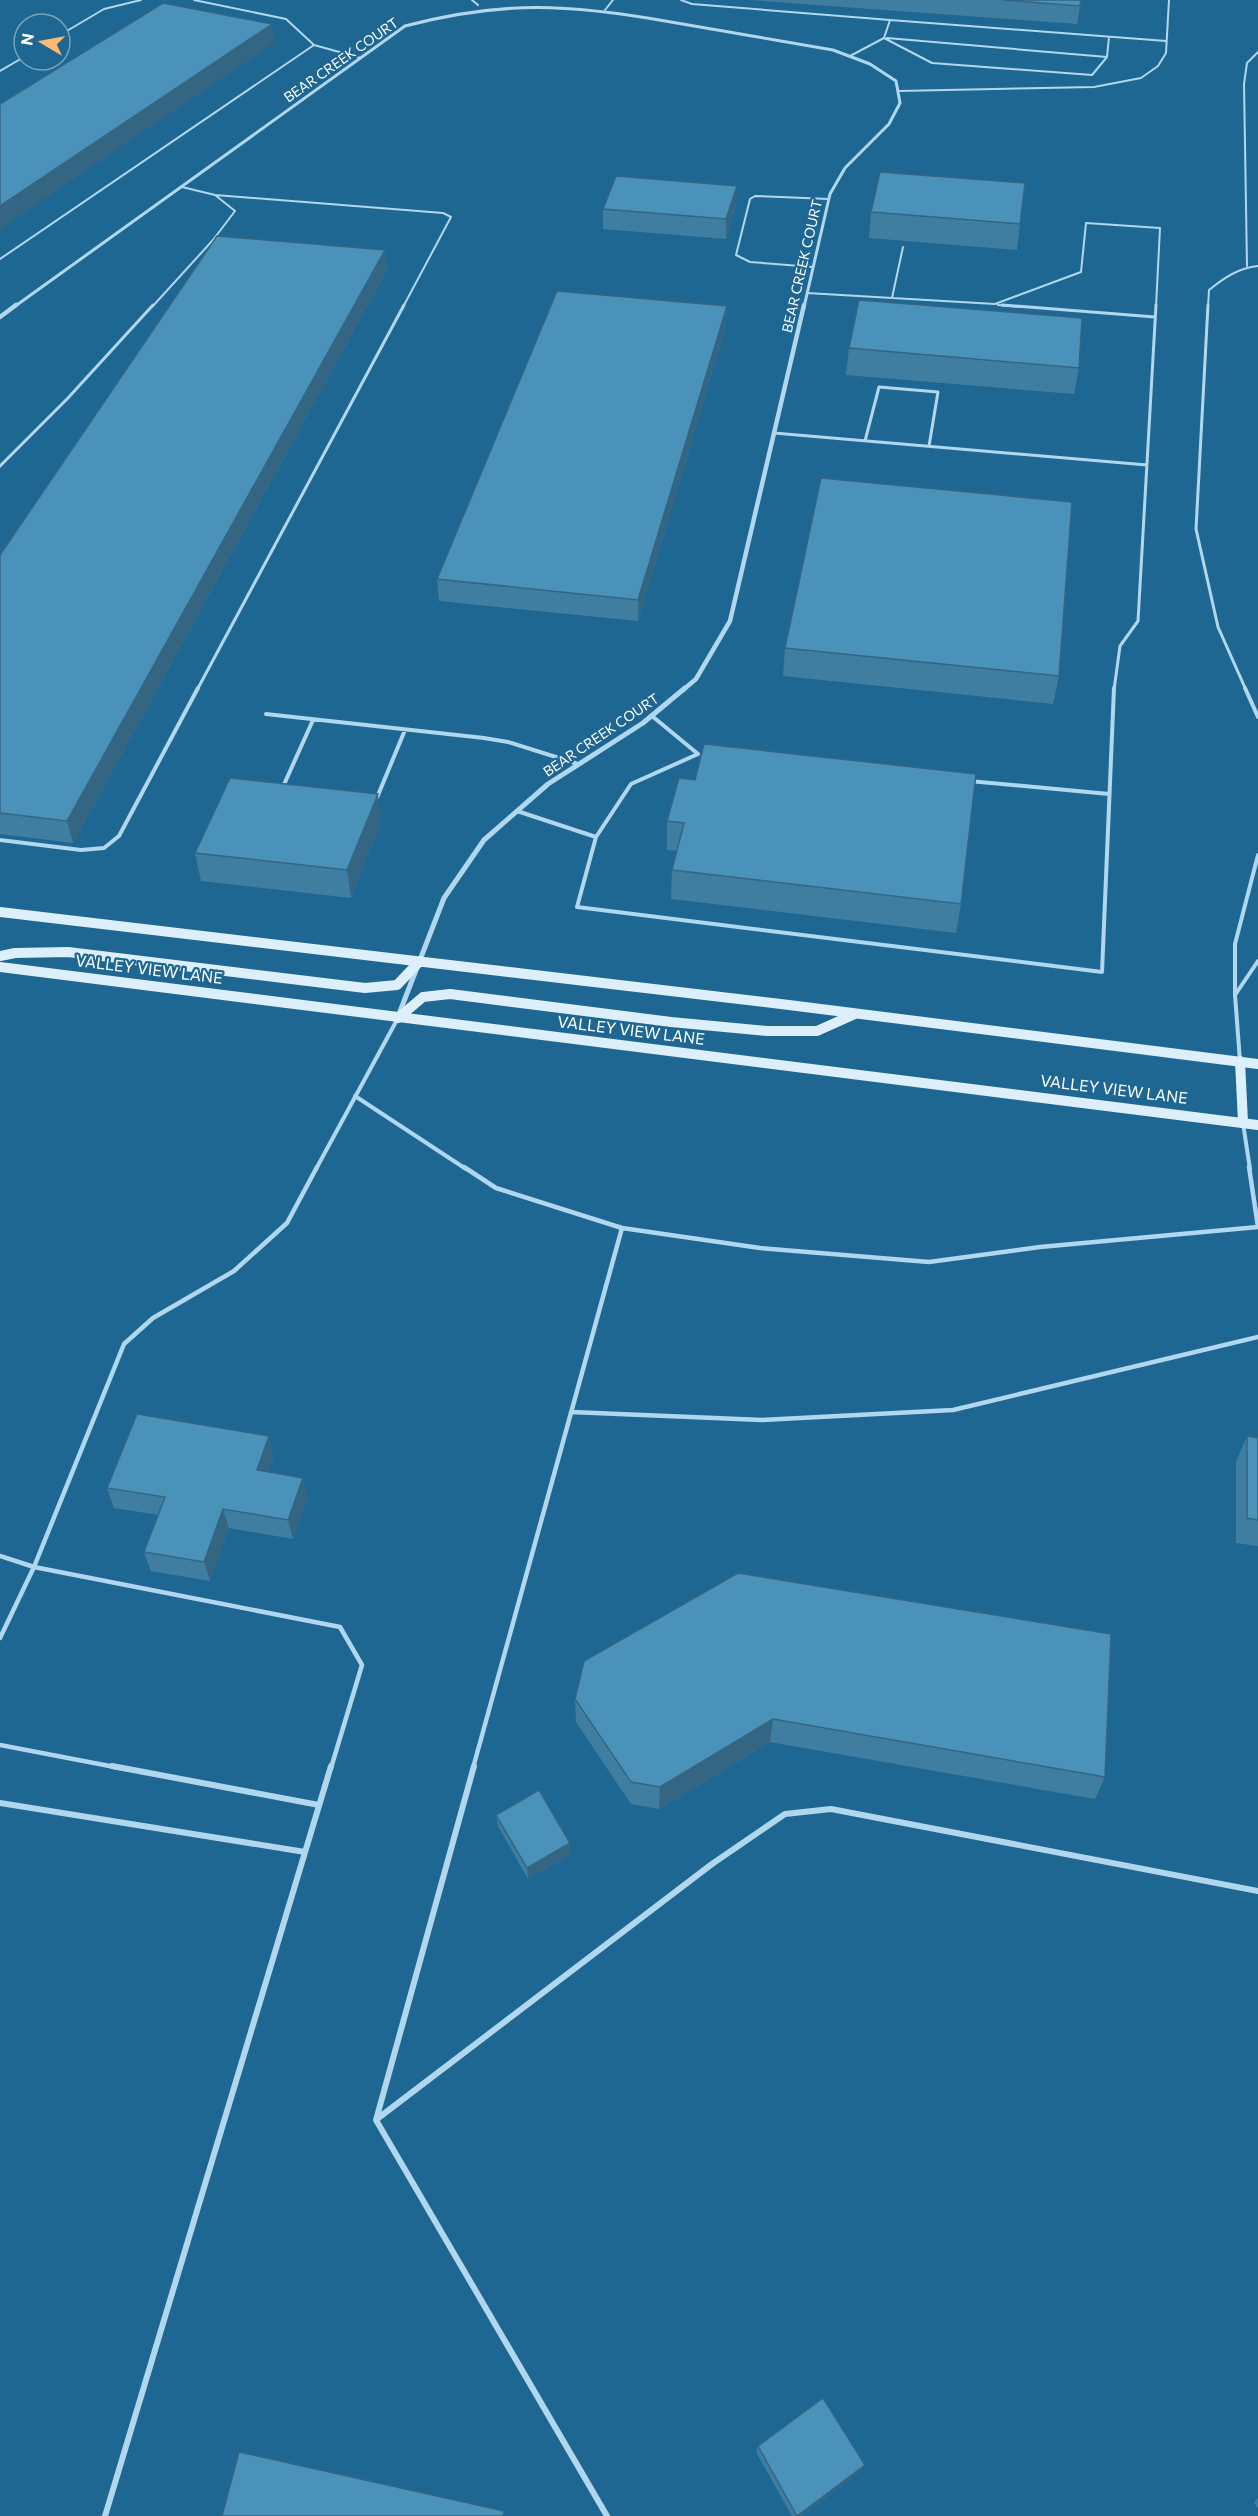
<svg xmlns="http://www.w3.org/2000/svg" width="1258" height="2516" font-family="Commissioner,sans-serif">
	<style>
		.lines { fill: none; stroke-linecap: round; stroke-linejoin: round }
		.service-far4 { stroke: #b0d7ee; stroke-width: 2 }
		.service-far3 { stroke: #b0d7ee; stroke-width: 3 }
		.service-far2 { stroke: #b0d7ee; stroke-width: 4 }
		.service-far1 { stroke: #b0d7ee; stroke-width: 4.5 }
		.service { stroke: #b0d7ee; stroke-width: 6 }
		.minor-far2 { stroke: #b0d7ee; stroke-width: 3 }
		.minor-far1 { stroke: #b0d7ee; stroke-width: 4.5 }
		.minor { stroke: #b0d7ee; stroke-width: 5 }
		.secondary { stroke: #ddeffa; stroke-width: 10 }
		.wall { fill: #407ea1 }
		.shaded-wall { fill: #346683 }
		.building { fill: #4b92bb; stroke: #346683; stroke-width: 1.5 }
		.labels { text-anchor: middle; stroke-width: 4.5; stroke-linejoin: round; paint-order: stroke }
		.far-street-label { font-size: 14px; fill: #fff; stroke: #1e6793 }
		.street-label { font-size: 16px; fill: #fff; stroke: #1e6793 }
	</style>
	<rect width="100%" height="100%" fill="#1e6793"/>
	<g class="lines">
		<path class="service-far4" d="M 194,0 L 286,19 L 314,45 L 361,58
			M 472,0 L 478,5
			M 681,0 L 692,4 L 890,20 L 884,38 L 850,56
			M 605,10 L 613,0
			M 890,20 L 1166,41
			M 60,35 L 104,9 L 141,0
			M 884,38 L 932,63 L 1092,75 L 1107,57 L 1109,37
			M 887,38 L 1107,57
			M 0,71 L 24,57
			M 898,91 L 1094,87 L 1141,78 L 1158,66 L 1166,53 L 1169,0
			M 215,195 L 443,213 L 451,217 L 403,307
			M 0,259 L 314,45
			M 1247,266 L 1244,84 L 1247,63 L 1258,52
			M 813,267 L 750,262 L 736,255 L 750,199 L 755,196 L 829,199
			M 807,293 L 995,304 L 1081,272 L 1086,223 L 1160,228 L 1156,307
			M 892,298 L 903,247
			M 998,305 L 1022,307
			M 152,307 L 213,240 L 235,211 L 215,195 L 182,187
			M 1208,307 L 1209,290 C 1224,278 1238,268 1258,266"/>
		<path class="service-far3" d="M 1002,305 L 1155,317
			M 1208,305 L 1196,529 L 1218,627 L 1246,690
			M 774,433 L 1147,465
			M 865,441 L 879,387 L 938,392 L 929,446
			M 0,466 L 68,398 L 153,305
			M 197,690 L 404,305
			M 1114,690 L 1120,646 L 1138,621 L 1156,305"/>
		<path class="service-far2" d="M 1245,688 L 1258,717
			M 266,714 L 484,738 L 508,742 L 578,764
			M 969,781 L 1109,794
			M 282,789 L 313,720
			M 376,800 L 405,730
			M 517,811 L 596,837 L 577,907 L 1102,972 L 1114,688
			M 596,837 L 631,784 L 698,754 L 652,716
			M 0,840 L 81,850 L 104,848 L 119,836 L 198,688
			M 1235,995 L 1258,961
			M 1240,1061 L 1235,995 L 1235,944 L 1258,855
			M 355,1096 L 466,1169
			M 1243,1123 L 1250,1169
			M 316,1169 L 398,1018"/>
		<path class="service-far1" d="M 464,1167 L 496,1188 L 622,1228 L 760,1248 L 929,1262 L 1040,1247 L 1258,1227
			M 1249,1167 L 1258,1227
			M 571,1412 L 762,1420 L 953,1410 L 1258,1337
			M 0,1556 L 34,1567 L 340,1627 L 362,1665 L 331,1768
			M 0,1638 L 34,1567 L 124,1344 L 153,1318 L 234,1271 L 287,1223 L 317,1167
			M 0,1745 L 120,1768
			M 473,1768 L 622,1228"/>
		<path class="service" d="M 112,1766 L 319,1805
			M 474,1766 L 376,2120 L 607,2516
			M 0,1803 L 305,1852
			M 377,2119 L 712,1864 L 785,1814 L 831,1809 L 1258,1891
			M 105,2516 L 331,1766"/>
		<path class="minor-far2" d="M 14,307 L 405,26 C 504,0 570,4 671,22 C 725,31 779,41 833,50 L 870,64 L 896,81 L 900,103 L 889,124 L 845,168 L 830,194 L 804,307"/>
		<path class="minor-far1" d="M 0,317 L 16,305
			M 683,690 L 696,679 L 730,621 L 804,305"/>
		<path class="minor" d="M 399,1014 L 444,898 L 484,840 L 548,784 L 643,723 L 685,688"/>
		<path class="secondary" d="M 0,912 L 789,1005 L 1258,1064
			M 0,956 L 15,953 L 68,952 L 365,988 L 397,985 L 420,961
			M 0,967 L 1258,1125
			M 398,1018 L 423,997 L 450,994 L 671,1022 L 767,1031 L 817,1031 L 855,1014
			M 1240,1061 L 1243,1122"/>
	</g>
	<path class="wall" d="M 750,0 L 1081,0 L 1077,24 Z
		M 736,205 L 726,239 L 603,229 L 603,209 Z
		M 871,212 L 1020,224 L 1017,250 L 869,238 Z
		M 385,250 L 387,270 L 73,843 L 0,834 L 0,555 Z
		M 727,306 L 726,326 L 638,621 L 439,601 L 437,579 Z
		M 849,348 L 1079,368 L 1074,394 L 846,375 Z
		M 785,648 L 1059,676 L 1053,704 L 783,676 Z
		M 695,780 L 961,904 L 956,933 L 671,899 L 672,870 L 677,851 L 667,850 L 667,821 Z
		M 381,822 L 351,898 L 201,881 L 195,853 Z
		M 1247,1436 L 1258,1438 L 1258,1546 L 1236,1543 L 1236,1462 Z
		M 274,1456 L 268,1472 L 308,1497 L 293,1539 L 229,1528 L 210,1581 L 151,1571 L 144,1552 L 159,1515 L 114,1508 L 107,1488 Z
		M 584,1661 L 1105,1777 L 1095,1799 L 770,1742 L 659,1809 L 631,1804 L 576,1722 L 575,1699 Z
		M 496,1815 L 571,1854 L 528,1879 L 498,1826 Z
		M 758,2446 L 861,2471 L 801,2516 L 792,2516 L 756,2452 Z
		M 1258,2498 L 1258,2508 L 1254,2503 Z"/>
	<path class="shaded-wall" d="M 272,24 L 274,43 L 0,229 L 0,206 Z
		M 737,186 L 736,205 L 726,239 L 726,219 Z
		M 385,250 L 387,270 L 73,843 L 67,821 Z
		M 727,306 L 726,326 L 638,621 L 638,600 Z
		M 378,794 L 381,822 L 351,898 L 347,870 Z
		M 269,1436 L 274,1456 L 262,1490 L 257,1470 Z
		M 303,1478 L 308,1497 L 293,1539 L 288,1520 Z
		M 223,1509 L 229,1528 L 210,1581 L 204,1562 Z
		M 773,1719 L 770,1742 L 659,1809 L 660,1787 Z
		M 570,1843 L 571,1854 L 528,1879 L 527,1868 Z
		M 865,2465 L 861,2471 L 801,2516 L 797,2516 Z"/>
	<path class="building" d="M 1003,0 L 1081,0 L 1080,6 Z
		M 163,3 L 272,24 L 0,206 L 0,104 Z
		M 880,172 L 1025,183 L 1020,224 L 871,212 Z
		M 616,176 L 737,186 L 726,219 L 603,209 Z
		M 217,236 L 385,250 L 67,821 L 0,813 L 0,555 Z
		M 557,291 L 727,306 L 638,600 L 437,579 Z
		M 859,300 L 1082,318 L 1079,368 L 849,348 Z
		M 821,478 L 1072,502 L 1059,676 L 785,648 Z
		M 704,744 L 976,774 L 961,904 L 672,870 L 684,823 L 667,821 L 679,778 L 695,780 Z
		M 230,778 L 378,794 L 347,870 L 195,853 Z
		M 137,1414 L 269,1436 L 257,1470 L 303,1478 L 288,1520 L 223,1509 L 204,1562 L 144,1552 L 165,1497 L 107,1488 Z
		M 1247,1436 L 1258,1438 L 1258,1520 L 1247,1518 Z
		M 738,1573 L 1111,1634 L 1105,1777 L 773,1719 L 660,1787 L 631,1782 L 575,1699 L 584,1661 Z
		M 539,1790 L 570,1843 L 527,1868 L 496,1815 Z
		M 823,2398 L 865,2465 L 797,2516 L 758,2446 Z
		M 239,2452 L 504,2511 L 503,2516 L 222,2516 Z"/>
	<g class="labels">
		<g class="far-street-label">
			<text transform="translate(341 60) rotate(-35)" y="5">BEAR CREEK COURT</text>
			<text transform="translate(802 266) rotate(-77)" y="5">BEAR CREEK COURT</text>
			<text transform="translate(601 735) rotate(-34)" y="5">BEAR CREEK COURT</text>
		</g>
		<g class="street-label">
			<text transform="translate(149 969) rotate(7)" y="6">VALLEY VIEW LANE</text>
			<text transform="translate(631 1030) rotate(7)" y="6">VALLEY VIEW LANE</text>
			<text transform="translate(1114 1089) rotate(7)" y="6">VALLEY VIEW LANE</text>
		</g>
	</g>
	<g transform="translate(42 42) rotate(280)"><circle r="28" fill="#1e6793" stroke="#78a4be" stroke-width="1.5"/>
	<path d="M0-4.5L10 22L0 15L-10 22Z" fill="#fcba70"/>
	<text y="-9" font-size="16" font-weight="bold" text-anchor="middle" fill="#ffffff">N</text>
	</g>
</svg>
